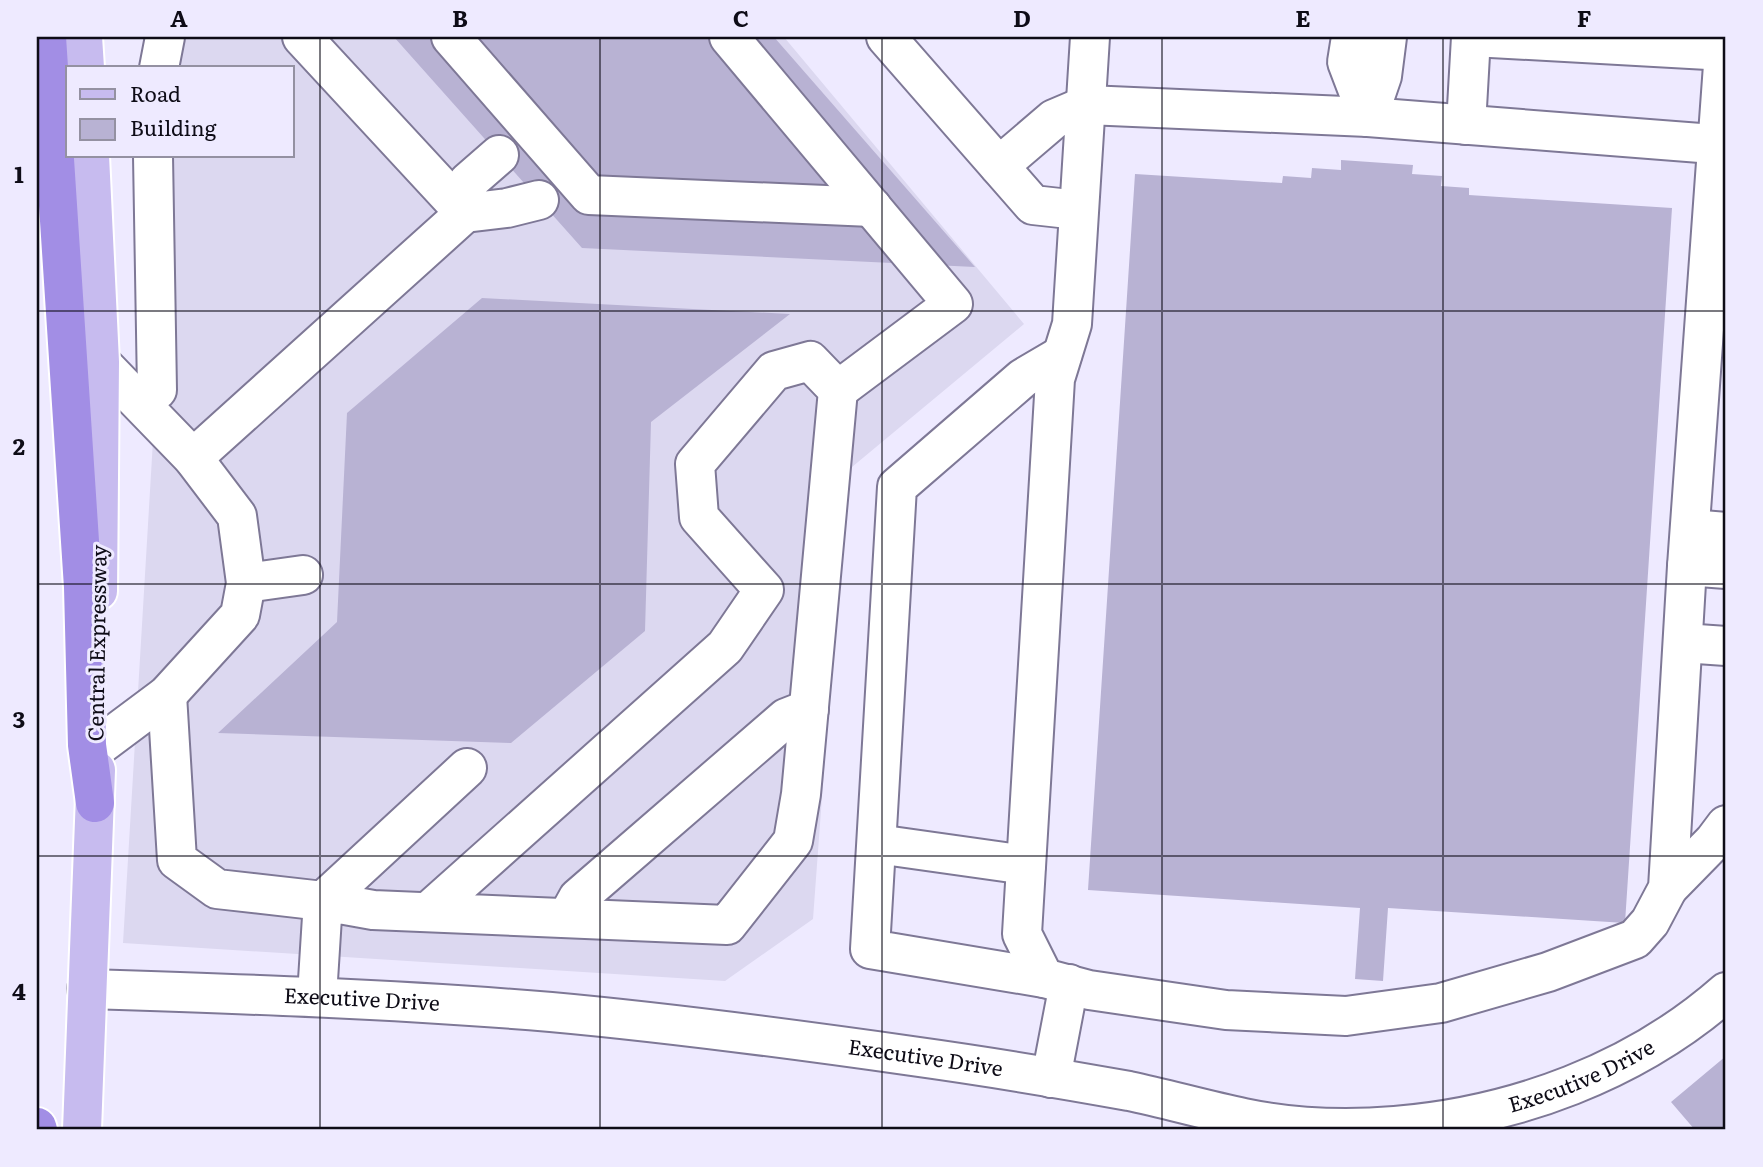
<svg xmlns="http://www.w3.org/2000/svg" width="1763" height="1167" font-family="Literata,serif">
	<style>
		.built { fill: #dcd8f0 }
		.building { fill: #b8b2d3 }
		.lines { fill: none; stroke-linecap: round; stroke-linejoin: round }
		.minor-casing { stroke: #7e7896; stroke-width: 42 }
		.major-casing { stroke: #fff; stroke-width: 42 }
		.highway-casing { stroke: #fff; stroke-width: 42 }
		.minor { stroke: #fff; stroke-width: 38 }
		.major { stroke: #c7bbef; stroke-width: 38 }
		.highway { stroke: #a28ee5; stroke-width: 38 }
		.grid { fill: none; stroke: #0e0c17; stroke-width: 2; stroke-opacity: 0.55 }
		.labels { text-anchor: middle; stroke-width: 6; stroke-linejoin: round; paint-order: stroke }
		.street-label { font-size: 21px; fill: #0e0c17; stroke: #eeeaff }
		.neatline { fill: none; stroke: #0e0c17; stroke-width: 2.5 }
		.grid-label { font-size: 23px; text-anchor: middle; font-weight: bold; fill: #0e0c17 }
	</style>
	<rect width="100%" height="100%" fill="#eeeaff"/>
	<path class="built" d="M 177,37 L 784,37 L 1024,324 L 846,472 L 813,919 L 725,981 L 123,943 L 170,156 L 292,156 L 292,68 L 175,68 Z"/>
	<path class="building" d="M 394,37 L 774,37 L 975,267 L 582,248 Z
		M 1341,160 L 1413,165 L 1412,174 L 1442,176 L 1441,186 L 1469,188 L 1469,195 L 1672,208 L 1625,923 L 1388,908 L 1383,981 L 1355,979 L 1360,908 L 1088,890 L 1135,174 L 1282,183 L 1283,176 L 1311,178 L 1312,168 L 1341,170 Z
		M 482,298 L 790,314 L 651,422 L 645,631 L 511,743 L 218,733 L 337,622 L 347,413 Z
		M 1726,1056 L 1726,1130 L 1695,1130 L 1671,1102 Z"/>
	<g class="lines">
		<defs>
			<g id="minor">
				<path d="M 451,37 L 589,195 L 872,207"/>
				<path d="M 729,37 L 953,304 L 838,390"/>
				<path d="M 886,37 L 1033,205 L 1078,210"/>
				<path d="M 1090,37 L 1072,324 L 1055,379 L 1022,934 L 1044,978 L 1089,990 L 1226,1010 L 1346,1016 L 1441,1003 L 1548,972 L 1635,939 L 1650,922 L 1668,888 L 1687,566 L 1724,51"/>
				<path d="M 1351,37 L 1347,62 L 1368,117"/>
				<path d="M 1473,37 L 1726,51"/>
				<path d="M 159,68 L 165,37"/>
				<path d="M 1368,117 L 1382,76 L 1387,37"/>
				<path d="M 1466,125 L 1471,37"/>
				<path d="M 499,155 L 468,182 L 465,213 L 507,208 L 539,200"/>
				<path d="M 153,156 L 157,390"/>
				<path d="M 999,166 L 1054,119 L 1087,105 L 1368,117 L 1726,145"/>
				<path d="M 193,458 L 465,213 L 302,37"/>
				<path d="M 1690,529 L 1726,532"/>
				<path d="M 1687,566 L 1726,569"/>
				<path d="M 246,583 L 303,575"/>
				<path d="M 1683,643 L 1726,646"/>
				<path d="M 167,695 L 177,860 L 217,889 L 323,901 L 467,768"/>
				<path d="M 96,748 L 167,695 L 240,615 L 246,583 L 237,516 L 193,458 L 100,362"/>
				<path d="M 877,844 L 1026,865"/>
				<path d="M 1668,888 L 1714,841 L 1726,825"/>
				<path d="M 567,918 L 578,898 L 786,718 L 809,709"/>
				<path d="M 1044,978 L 870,949 L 897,487 L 1023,378 L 1062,355"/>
				<path id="s1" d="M 87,989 C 242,994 397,999 551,1012 C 672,1023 792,1039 912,1056 C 984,1066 1057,1078 1129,1091 C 1167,1099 1205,1110 1244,1118 C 1292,1128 1346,1130 1395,1126 C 1515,1116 1635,1072 1726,992"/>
				<path d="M 317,996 L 323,901 L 373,910 L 727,925 L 793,841 L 801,794 L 838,390 L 810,361 L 774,371 L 695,464 L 699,517 L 764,590 L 725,647 L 428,912"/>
				<path d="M 1051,1078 L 1069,984"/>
			</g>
			<path id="major" d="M 83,37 L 85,68
				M 90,156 L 100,362 L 98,591
				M 82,1130 L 96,770"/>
			<path id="highway" d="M 47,37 L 83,587 L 87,745 L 95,803
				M 37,1127 L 38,1130"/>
		</defs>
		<use href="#minor" class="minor-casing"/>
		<use href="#major" class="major-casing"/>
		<use href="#highway" class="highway-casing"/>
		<use href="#minor" class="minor"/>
		<use href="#major" class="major"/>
		<use href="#highway" class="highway"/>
	</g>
	<path class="grid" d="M 320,37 L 320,1130M 600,37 L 600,1130M 882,37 L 882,1130M 1162,37 L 1162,1130M 1443,37 L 1443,1130M 37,311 L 1726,311M 37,584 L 1726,584M 37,856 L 1726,856"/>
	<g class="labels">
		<g class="street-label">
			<text transform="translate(98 643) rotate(-89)" y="7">Central Expressway</text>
			<text dy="7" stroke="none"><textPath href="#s1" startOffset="275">Executive Drive</textPath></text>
			<text dy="7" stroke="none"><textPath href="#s1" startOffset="842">Executive Drive</textPath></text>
			<text dy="7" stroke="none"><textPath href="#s1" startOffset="1512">Executive Drive</textPath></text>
		</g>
	</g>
	<rect width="1763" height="1167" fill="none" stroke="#eeeaff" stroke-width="77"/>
	<rect x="66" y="66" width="228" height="91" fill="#eeeaff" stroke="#9491a2" stroke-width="2"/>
	<rect x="80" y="89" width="35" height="10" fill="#c7bbef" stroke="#9491a2" stroke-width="2"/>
	<text x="130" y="102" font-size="21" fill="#0e0c17">Road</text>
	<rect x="80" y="119" width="35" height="21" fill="#b8b2d3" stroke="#9491a2" stroke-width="2"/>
	<text x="130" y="136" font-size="21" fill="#0e0c17">Building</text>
	<rect x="38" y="38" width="1686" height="1090" class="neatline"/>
	<g class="grid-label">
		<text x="179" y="27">A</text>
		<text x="460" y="27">B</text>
		<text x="741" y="27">C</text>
		<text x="1022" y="27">D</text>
		<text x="1303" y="27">E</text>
		<text x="1584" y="27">F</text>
		<text x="19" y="183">1</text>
		<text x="19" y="455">2</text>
		<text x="19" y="728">3</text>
		<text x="19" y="1000">4</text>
	</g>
</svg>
